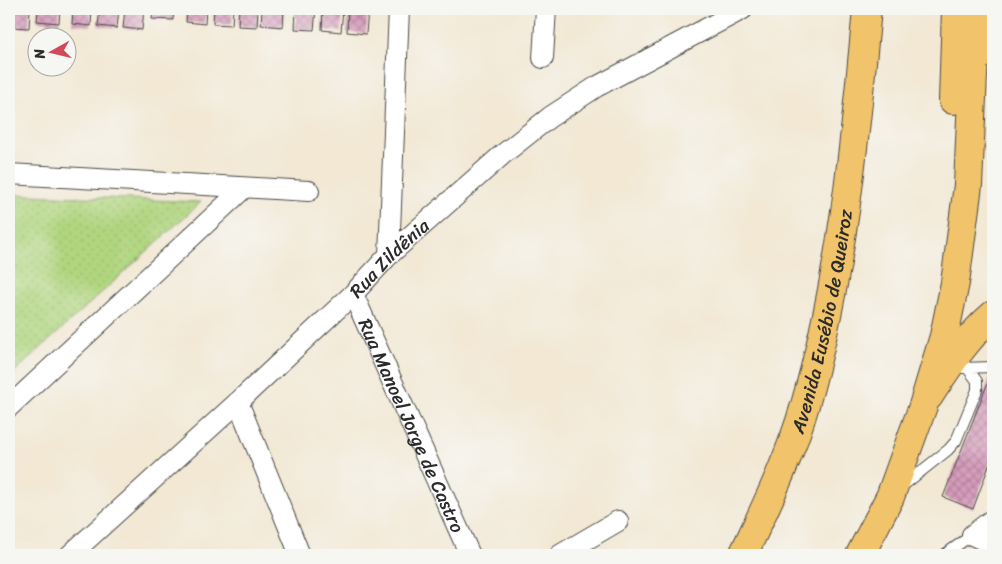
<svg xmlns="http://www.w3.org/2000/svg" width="1002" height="564" font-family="Sriracha,sans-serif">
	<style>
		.grass { fill: url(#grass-dots); stroke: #6e8055 }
		.building { fill: url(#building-cross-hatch) }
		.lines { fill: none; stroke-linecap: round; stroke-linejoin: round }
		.service-casing { stroke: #494744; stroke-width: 12 }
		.minor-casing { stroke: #494744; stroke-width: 22 }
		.primary-casing { stroke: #494744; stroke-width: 30 }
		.trunk-casing { stroke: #494744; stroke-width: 30 }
		.service { stroke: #fff; stroke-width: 10 }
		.minor { stroke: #fff; stroke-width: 20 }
		.primary { stroke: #f1c36a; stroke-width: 28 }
		.trunk { stroke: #f1c36a; stroke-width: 28 }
		.labels { text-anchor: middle; stroke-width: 4; stroke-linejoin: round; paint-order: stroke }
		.street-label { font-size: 19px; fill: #2b2b2b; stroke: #f6f6f2 }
	</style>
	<defs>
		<pattern id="grass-dots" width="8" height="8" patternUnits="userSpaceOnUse" patternTransform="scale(1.25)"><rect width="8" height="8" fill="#b0d57f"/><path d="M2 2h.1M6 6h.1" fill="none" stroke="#98b76e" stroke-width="1.8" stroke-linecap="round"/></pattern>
		<pattern id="building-cross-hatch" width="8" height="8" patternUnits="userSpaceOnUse" patternTransform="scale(1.25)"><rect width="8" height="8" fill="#d59bbb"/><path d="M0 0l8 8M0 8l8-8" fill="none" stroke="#ad7f98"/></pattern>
	</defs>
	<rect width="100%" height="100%" fill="#f6f6f2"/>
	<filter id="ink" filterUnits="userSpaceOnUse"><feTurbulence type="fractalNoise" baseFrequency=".02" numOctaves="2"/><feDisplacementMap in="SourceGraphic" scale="10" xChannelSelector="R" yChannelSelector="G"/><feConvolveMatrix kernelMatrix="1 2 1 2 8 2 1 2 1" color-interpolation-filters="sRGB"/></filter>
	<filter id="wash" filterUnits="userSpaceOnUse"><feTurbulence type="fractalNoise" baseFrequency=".0096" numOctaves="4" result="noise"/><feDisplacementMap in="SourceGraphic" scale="20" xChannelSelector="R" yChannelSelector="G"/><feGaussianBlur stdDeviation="1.12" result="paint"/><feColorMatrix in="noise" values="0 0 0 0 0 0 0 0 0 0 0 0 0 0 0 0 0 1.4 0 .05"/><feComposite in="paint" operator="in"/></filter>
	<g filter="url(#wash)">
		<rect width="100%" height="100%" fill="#f2e8d4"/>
		<path class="grass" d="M 9,194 L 201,202 L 9,377 Z"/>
		<g id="blocks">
			<path class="building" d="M 11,9 L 30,9 L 29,28 L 10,27 Z
				M 38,9 L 60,9 L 59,23 L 37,21 Z
				M 73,9 L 92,9 L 91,26 L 72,24 Z
				M 100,9 L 119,9 L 117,28 L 98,26 Z
				M 125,9 L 144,9 L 142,30 L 123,28 Z
				M 153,9 L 174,9 L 173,20 L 152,19 Z
				M 187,9 L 206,9 L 205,24 L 186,22 Z
				M 214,9 L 233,9 L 232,25 L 213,24 Z
				M 239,9 L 258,9 L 257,27 L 238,26 Z
				M 262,9 L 284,9 L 283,27 L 261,25 Z
				M 296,9 L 316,9 L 314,30 L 295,29 Z
				M 323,9 L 343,9 L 341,32 L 322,30 Z
				M 348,9 L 368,9 L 366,34 L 347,32 Z
				M 992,372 L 993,372 L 993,455 L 973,509 L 943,497 Z"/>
		</g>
	</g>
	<g filter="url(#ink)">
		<use href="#blocks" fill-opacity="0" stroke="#494744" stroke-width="1"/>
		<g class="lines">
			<defs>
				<path id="service" d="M 963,368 L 993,367
					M 900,488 L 948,450 L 956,441 L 977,390 L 977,381 L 959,357
					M 944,555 L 972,535"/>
				<g id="minor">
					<path d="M 543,58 L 546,9"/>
					<path d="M 9,174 L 309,191"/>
					<path d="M 389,255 L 399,9"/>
					<path id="s1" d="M 353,294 L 470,555"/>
					<path d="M 238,402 L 300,555"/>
					<path d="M 9,407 L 244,188"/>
					<path d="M 993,519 L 972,535 L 985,541 L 993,551"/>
					<path id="s2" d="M 70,555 L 238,402 L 353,294 L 389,255 L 502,155 L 550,117 L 596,87 L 743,9"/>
					<path d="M 560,555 L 618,521"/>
				</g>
				<path id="primary" d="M 992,9 L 993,54
					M 929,396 C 948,367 967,337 993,315"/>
				<g id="trunk">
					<path d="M 953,100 L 956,9"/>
					<path id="s3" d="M 743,555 C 766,506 790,457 805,405 C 842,276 855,142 867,9"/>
					<path d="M 860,555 L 890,497 L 923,406 L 944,336 L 955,283 L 968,185 L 976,9"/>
				</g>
			</defs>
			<use href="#service" class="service-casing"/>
			<use href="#minor" class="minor-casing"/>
			<use href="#primary" class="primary-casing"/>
			<use href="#trunk" class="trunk-casing"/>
			<use href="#service" class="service"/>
			<use href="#minor" class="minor"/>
			<use href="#primary" class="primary"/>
			<use href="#trunk" class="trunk"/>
		</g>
	</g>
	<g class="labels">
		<g class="street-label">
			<text dy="7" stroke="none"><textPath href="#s2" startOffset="436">Rua Zildênia</textPath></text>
			<text dy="7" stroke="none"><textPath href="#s3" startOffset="248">Avenida Eusébio de Queiroz</textPath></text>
			<text dy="7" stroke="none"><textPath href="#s1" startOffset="144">Rua Manoel Jorge de Castro</textPath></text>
		</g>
	</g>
	<rect width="1002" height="564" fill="none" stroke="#f6f6f2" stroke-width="30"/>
	<g transform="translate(52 52) rotate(262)"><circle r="24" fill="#f6f6f2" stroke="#a5a5a2"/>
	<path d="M0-4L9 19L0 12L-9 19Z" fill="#d1495b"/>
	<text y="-8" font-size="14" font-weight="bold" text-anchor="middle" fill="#2b2b2b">N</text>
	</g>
</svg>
